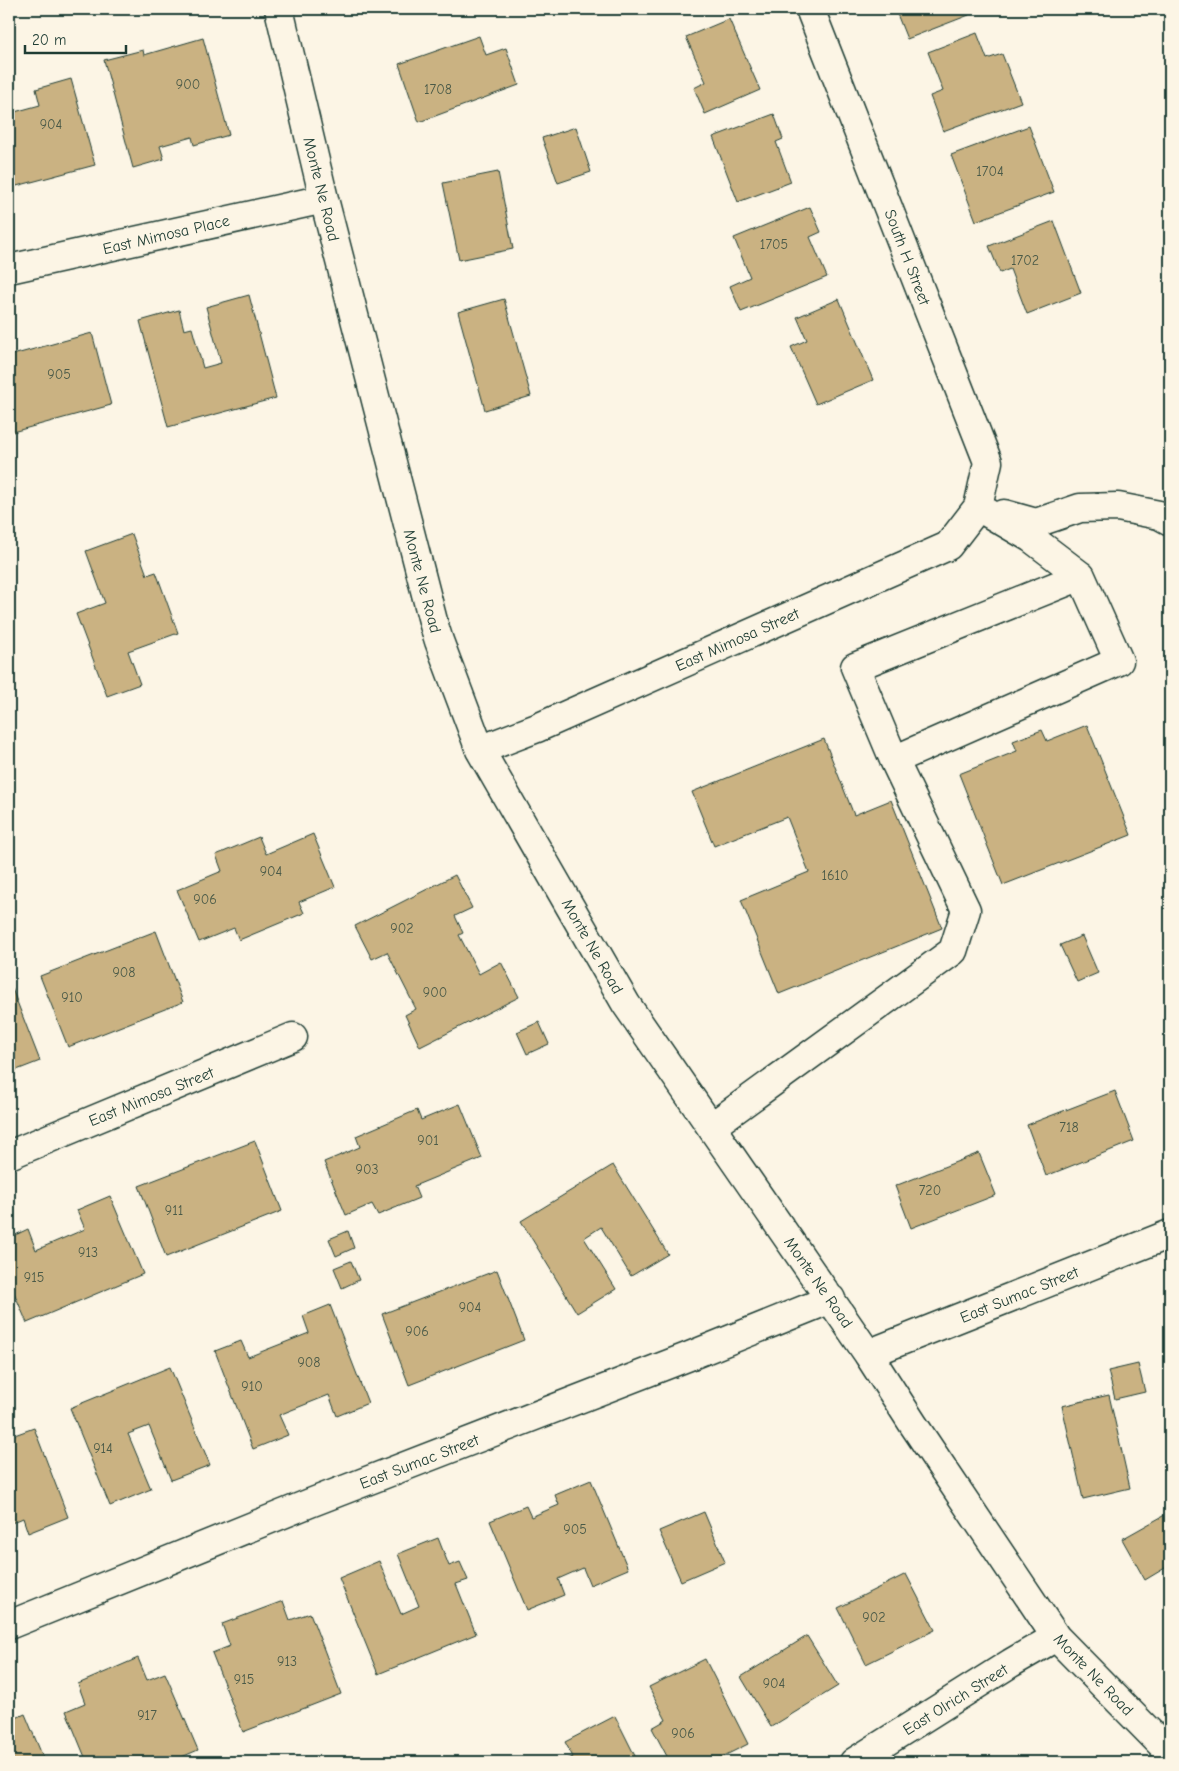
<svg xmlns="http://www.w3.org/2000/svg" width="1179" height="1771" font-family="'Comic Neue',sans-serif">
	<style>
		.building { fill: #cab282; stroke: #1f3d34 }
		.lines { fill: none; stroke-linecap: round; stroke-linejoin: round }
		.minor-casing { stroke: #1f3d34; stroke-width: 31 }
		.minor { stroke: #fcf5e5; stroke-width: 28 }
		.labels { text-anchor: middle; stroke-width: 4.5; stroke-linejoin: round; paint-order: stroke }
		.number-label { font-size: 14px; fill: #4a5a48 }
		.street-label { font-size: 16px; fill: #1f3d34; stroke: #fcf5e5 }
	</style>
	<rect width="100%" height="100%" fill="#fcf5e5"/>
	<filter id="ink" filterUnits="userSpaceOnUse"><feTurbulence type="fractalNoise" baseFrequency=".02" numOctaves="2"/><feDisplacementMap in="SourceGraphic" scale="10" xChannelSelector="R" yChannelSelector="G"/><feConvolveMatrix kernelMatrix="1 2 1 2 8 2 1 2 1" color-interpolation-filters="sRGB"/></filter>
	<g filter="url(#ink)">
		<path class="building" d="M 895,9 L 967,9 L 969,15 L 907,39 Z
			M 729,19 L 760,90 L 705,114 L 694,88 L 706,82 L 686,37 Z
			M 977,33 L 987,59 L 1002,54 L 1021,102 L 943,131 L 930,96 L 943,91 L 928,52 Z
			M 479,36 L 486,55 L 506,48 L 519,85 L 419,122 L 399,64 Z
			M 203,38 L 229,135 L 194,145 L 192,137 L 160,146 L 164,159 L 133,168 L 104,60 L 143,50 L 144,55 Z
			M 71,79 L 95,165 L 9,188 L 9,106 L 11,113 L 40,105 L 36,89 Z
			M 774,114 L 783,139 L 776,142 L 791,182 L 738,202 L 713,137 Z
			M 1029,126 L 1054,192 L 976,221 L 951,155 Z
			M 576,127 L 591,172 L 558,183 L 542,138 Z
			M 498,172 L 513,249 L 459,260 L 443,183 Z
			M 810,207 L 821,232 L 810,237 L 827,277 L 741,312 L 730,286 L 750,277 L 734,238 Z
			M 1054,221 L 1081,293 L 1027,314 L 1010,269 L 1000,273 L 989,246 Z
			M 249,295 L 276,398 L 168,427 L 140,321 L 179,310 L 184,330 L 192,328 L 203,368 L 221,363 L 206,307 Z
			M 504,299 L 531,396 L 485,410 L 458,312 Z
			M 839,299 L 873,380 L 816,404 L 791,347 L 807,340 L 797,317 Z
			M 92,333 L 111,405 L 9,433 L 9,356 Z
			M 132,534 L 147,575 L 156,572 L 178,633 L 128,651 L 140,684 L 107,696 L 76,614 L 105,603 L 86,551 Z
			M 1087,725 L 1131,835 L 1003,885 L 959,774 L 1017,751 L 1013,741 L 1042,730 L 1047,741 Z
			M 824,739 L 854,815 L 891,800 L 942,928 L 779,994 L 741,900 L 809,872 L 787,817 L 714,846 L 692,792 Z
			M 313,834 L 335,887 L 299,902 L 304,913 L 239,940 L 234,928 L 199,942 L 177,890 L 222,871 L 216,855 L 259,837 L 266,854 Z
			M 455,875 L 472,908 L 455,916 L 463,933 L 459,935 L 479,974 L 501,962 L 519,997 L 420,1047 L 405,1015 L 416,1009 L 387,952 L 372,959 L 355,926 Z
			M 156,931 L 183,1002 L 68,1047 L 40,976 Z
			M 1082,936 L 1098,973 L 1077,982 L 1060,945 Z
			M 9,981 L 40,1061 L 9,1073 Z
			M 539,1022 L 549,1044 L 527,1054 L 517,1032 Z
			M 1115,1091 L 1134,1141 L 1046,1176 L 1027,1125 Z
			M 460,1104 L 482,1158 L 414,1186 L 419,1198 L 378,1215 L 372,1204 L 346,1215 L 324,1162 L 360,1147 L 356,1136 L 417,1110 L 421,1120 Z
			M 255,1141 L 282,1211 L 166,1257 L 139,1186 Z
			M 979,1153 L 996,1195 L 911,1228 L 895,1186 Z
			M 613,1165 L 668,1254 L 631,1276 L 601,1227 L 584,1238 L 616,1289 L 577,1313 L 521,1221 Z
			M 110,1196 L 143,1274 L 27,1323 L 9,1281 L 9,1238 L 28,1229 L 36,1250 L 85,1229 L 77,1210 Z
			M 348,1231 L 354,1248 L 336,1256 L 329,1239 Z
			M 351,1261 L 359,1280 L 342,1288 L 334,1268 Z
			M 497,1270 L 524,1340 L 409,1385 L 382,1314 Z
			M 330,1305 L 368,1403 L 337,1416 L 329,1395 L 279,1415 L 288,1435 L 253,1449 L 215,1351 L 241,1341 L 248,1357 L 309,1333 L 303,1316 Z
			M 1138,1364 L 1145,1392 L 1115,1399 L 1108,1371 Z
			M 170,1367 L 210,1465 L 171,1480 L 149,1426 L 128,1434 L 151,1489 L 110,1506 L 70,1408 Z
			M 1109,1395 L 1130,1488 L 1083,1499 L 1062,1406 Z
			M 34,1428 L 68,1517 L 28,1533 L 23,1518 L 9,1524 L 9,1437 Z
			M 591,1480 L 628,1569 L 590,1585 L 583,1568 L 558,1579 L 564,1595 L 527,1610 L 490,1521 L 526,1506 L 531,1517 L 559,1505 L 555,1495 Z
			M 704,1512 L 725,1562 L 681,1581 L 659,1531 Z
			M 1170,1512 L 1170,1565 L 1145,1580 L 1122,1539 Z
			M 438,1538 L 449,1566 L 460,1562 L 468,1580 L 456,1584 L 476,1634 L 378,1674 L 339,1578 L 379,1561 L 401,1614 L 419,1606 L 398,1554 Z
			M 906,1574 L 935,1630 L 866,1664 L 838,1608 Z
			M 283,1601 L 290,1620 L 310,1613 L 341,1694 L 243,1732 L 212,1653 L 230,1646 L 222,1624 Z
			M 807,1636 L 838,1686 L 771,1727 L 741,1677 Z
			M 138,1658 L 147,1680 L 165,1673 L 198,1750 L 170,1762 L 87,1762 L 66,1711 L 85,1703 L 78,1684 Z
			M 705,1659 L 748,1744 L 712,1762 L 670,1762 L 652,1728 L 666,1720 L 649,1687 Z
			M 25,1714 L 45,1762 L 9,1762 L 9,1721 Z
			M 615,1716 L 638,1762 L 561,1762 L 573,1757 L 565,1742 Z"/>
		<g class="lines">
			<defs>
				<path id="minor" d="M 279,9 L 324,199 L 434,625 L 439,641 L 480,750 L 626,1004 L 868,1354 L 913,1424 L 1056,1637 L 1170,1753
					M 9,269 L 324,199
					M 978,507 L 1031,538 L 1081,576 L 855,667 L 894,760 L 1119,661 L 1081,576
					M 1004,514 L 1036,523 L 1080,508 L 1118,507 L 1159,515 L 1170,521
					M 480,750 L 537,728 L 948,546 L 978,507 L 988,462 L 810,9
					M 711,1127 L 953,951 L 966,910 L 894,760
					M 9,1155 L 293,1037
					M 868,1354 L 1170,1234
					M 9,1625 L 310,1503 L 687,1357 L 831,1299
					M 854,1762 L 1011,1663 L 1056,1637"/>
			</defs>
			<use href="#minor" class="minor-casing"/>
			<use href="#minor" class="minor"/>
		</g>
	</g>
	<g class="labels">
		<g class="number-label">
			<text x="188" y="89">900</text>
			<text x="438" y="94">1708</text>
			<text x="51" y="129">904</text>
			<text x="990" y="176">1704</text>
			<text x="774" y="249">1705</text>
			<text x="1025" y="265">1702</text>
			<text x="59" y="379">905</text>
			<text x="271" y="876">904</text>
			<text x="835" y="880">1610</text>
			<text x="205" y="904">906</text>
			<text x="402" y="933">902</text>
			<text x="124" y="977">908</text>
			<text x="435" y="997">900</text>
			<text x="72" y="1002">910</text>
			<text x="1069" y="1132">718</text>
			<text x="428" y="1145">901</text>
			<text x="367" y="1174">903</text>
			<text x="930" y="1195">720</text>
			<text x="174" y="1215">911</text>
			<text x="88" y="1257">913</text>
			<text x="34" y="1282">915</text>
			<text x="470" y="1312">904</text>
			<text x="417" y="1336">906</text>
			<text x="309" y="1367">908</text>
			<text x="252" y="1391">910</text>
			<text x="103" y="1453">914</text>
			<text x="575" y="1534">905</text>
			<text x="874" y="1622">902</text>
			<text x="287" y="1666">913</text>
			<text x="244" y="1684">915</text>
			<text x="774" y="1688">904</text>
			<text x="147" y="1720">917</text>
			<text x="683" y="1738">906</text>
		</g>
		<g class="street-label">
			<text transform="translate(322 189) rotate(76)" y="6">Monte Ne Road</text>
			<text transform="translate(166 234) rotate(-13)" y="6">East Mimosa Place</text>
			<text transform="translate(908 257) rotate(69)" y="6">South H Street</text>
			<text transform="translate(423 581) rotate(75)" y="6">Monte Ne Road</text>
			<text transform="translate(737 639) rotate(-24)" y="6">East Mimosa Street</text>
			<text transform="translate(593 946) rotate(60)" y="6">Monte Ne Road</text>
			<text transform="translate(151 1096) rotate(-22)" y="6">East Mimosa Street</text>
			<text transform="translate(819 1282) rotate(55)" y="6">Monte Ne Road</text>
			<text transform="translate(1019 1294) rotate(-22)" y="6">East Sumac Street</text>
			<text transform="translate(419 1461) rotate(-21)" y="6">East Sumac Street</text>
			<text transform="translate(1094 1674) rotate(46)" y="6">Monte Ne Road</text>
			<text transform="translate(955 1699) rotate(-32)" y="6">East Olrich Street</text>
		</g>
	</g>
	<rect width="1179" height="1771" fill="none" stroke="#fcf5e5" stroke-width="30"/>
	<rect x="15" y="15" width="1149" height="1741" fill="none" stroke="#1f3d34" stroke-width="2" filter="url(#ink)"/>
	<path d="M25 45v8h101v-8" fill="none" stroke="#1f3d34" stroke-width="2.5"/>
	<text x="32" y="45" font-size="15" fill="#1f3d34" stroke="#fcf5e5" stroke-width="4" paint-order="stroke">20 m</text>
</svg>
